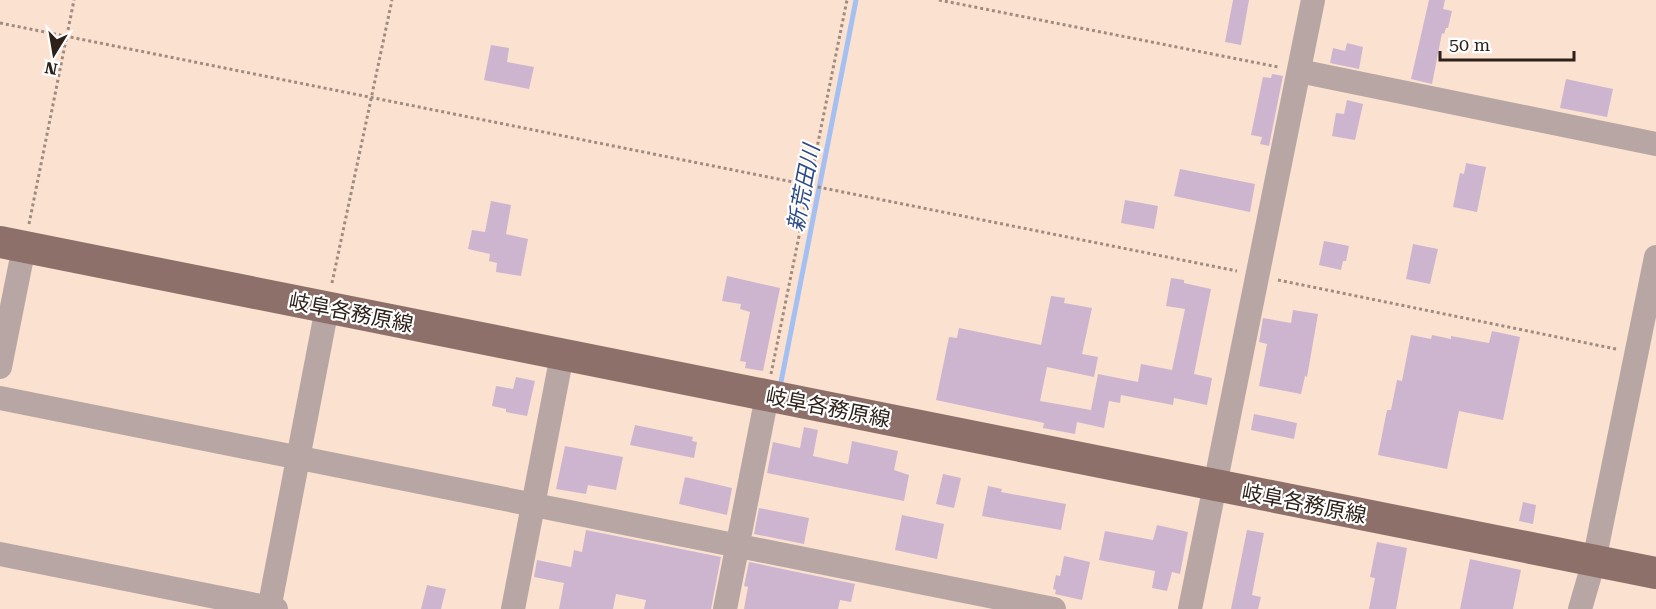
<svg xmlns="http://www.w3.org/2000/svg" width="1656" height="609" font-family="'Roboto Serif','Noto Sans JP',serif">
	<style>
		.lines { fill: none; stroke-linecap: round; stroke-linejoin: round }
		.stream { stroke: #a4bff2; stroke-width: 5 }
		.building { fill: #ceb5cf }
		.path { stroke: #a08c7f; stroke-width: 3; stroke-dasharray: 3 3; stroke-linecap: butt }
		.minor { stroke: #b7a6a3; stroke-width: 24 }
		.major { stroke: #8e706a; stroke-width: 32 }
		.labels { text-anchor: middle; stroke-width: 4.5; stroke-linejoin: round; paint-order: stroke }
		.street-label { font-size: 21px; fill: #2d2119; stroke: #fff }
		.water-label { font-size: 22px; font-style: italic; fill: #2d4b89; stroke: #fff }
	</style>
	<rect width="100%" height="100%" fill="#fbe1d0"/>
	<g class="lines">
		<path class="stream" d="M 781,382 L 856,0"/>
	</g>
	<path class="building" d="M 1233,0 L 1249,0 L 1241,45 L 1225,42 Z
		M 1429,0 L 1445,0 L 1443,9 L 1452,11 L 1448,28 L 1446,28 L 1444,34 L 1442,33 L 1432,84 L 1411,79 Z
		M 1347,43 L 1363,47 L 1359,69 L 1330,63 L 1333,48 L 1345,51 Z
		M 491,45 L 509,48 L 507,62 L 534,67 L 529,89 L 484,80 Z
		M 1272,74 L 1283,76 L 1269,146 L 1260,144 L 1262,137 L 1251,135 L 1263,77 L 1271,78 Z
		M 1566,79 L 1613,89 L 1607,117 L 1560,108 Z
		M 1347,100 L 1363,104 L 1355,140 L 1332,136 L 1336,113 L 1344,114 Z
		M 1466,163 L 1486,167 L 1477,212 L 1453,207 L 1460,173 L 1464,174 Z
		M 1180,169 L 1255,184 L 1250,212 L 1174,196 Z
		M 1125,200 L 1158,206 L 1154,229 L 1121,223 Z
		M 491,201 L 511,205 L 506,234 L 528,239 L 521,276 L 496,272 L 497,263 L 489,261 L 490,254 L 468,249 L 472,230 L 485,232 Z
		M 1324,241 L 1349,246 L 1346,261 L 1343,261 L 1341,270 L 1319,265 Z
		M 1413,244 L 1438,249 L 1430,284 L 1406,279 Z
		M 727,276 L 780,288 L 763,371 L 745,368 L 746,362 L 740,361 L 750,312 L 740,309 L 741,304 L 722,301 Z
		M 1171,278 L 1184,280 L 1184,283 L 1211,289 L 1194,374 L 1212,378 L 1207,405 L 1174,398 L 1173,405 L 1121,395 L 1120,403 L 1109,401 L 1104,428 L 1077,422 L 1075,434 L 1043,428 L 1044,423 L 936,400 L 949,337 L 957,338 L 959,328 L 1041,345 L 1051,296 L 1065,298 L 1064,303 L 1092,308 L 1082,354 L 1098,357 L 1094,377 L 1047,367 L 1040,401 L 1091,410 L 1098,374 L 1138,382 L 1141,364 L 1172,370 L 1185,309 L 1166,306 Z
		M 1293,310 L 1318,314 L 1307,377 L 1305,376 L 1301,394 L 1259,386 L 1267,344 L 1259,342 L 1263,318 L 1291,323 Z
		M 1492,331 L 1520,337 L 1503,420 L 1459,411 L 1447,469 L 1378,455 L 1387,410 L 1391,410 L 1397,380 L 1402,381 L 1411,335 L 1431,339 L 1432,335 L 1451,339 L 1451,336 L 1489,343 Z
		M 516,377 L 535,381 L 527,416 L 506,412 L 506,409 L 492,406 L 496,386 L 513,389 Z
		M 1254,414 L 1297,423 L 1294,439 L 1251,430 Z
		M 635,425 L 693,437 L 692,441 L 697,442 L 694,458 L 630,445 Z
		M 804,427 L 818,430 L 813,456 L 848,464 L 852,441 L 898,451 L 894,470 L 909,475 L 904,501 L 767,473 L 773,442 L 800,448 Z
		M 565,446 L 623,457 L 616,490 L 588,485 L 586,494 L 556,489 Z
		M 943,474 L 961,478 L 954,508 L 936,504 Z
		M 685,477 L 732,488 L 727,515 L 679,504 Z
		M 988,486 L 1002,489 L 1001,492 L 1066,504 L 1061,530 L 982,516 Z
		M 1523,502 L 1536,505 L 1533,524 L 1519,521 Z
		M 759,508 L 809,518 L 804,544 L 754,534 Z
		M 902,515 L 944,524 L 937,559 L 895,550 Z
		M 1157,525 L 1188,532 L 1180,574 L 1172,572 L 1167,591 L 1152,588 L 1155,571 L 1099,560 L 1105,531 L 1153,540 Z
		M 586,530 L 721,557 L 711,609 L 644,609 L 646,600 L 616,594 L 613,609 L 559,609 L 564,583 L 534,577 L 537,560 L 571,567 L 574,550 L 582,552 Z
		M 1247,530 L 1264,533 L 1252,595 L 1261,597 L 1258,609 L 1231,609 Z
		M 1377,542 L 1407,548 L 1396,609 L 1369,609 L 1375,578 L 1370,577 Z
		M 1064,556 L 1090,562 L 1082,600 L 1055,594 L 1056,590 L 1053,589 L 1056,575 L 1060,576 Z
		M 1470,559 L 1521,570 L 1513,609 L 1460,609 Z
		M 749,562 L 855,584 L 851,602 L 840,600 L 838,609 L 744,609 L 748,587 L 744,586 Z
		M 427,585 L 446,589 L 441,609 L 421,609 Z"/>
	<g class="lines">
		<path class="path" d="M 939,0 L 1278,67
			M 0,23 L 1237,271
			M 29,224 L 74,0
			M 1278,280 L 1616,349
			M 332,283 L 392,0
			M 771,374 L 847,0"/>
		<path class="minor" d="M 1299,71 L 1656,144
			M 0,367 L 24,247
			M 0,398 L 1054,609
			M 0,554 L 276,609
			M 269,609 L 327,308
			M 513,609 L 562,355
			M 725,609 L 767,396
			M 1190,609 L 1313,0
			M 1580,609 L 1594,561 L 1656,257"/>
		<path class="major" d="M 0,242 L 1656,573"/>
	</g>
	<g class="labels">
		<g class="street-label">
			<text transform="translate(351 313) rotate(11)" y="7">岐阜各務原線</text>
			<text transform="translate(828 408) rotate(11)" y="7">岐阜各務原線</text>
			<text transform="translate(1304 504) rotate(11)" y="7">岐阜各務原線</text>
		</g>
		<g class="water-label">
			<text transform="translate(803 188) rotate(-79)" y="8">新荒田川</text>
		</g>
	</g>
	<g transform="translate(54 54) rotate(191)" stroke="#ffffff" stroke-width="4.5" paint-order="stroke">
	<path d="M0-4.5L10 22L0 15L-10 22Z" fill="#2d2119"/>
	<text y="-9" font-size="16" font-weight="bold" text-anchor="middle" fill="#2d2119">N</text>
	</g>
	<path d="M1440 51v9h134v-9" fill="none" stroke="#2d2119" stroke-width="3"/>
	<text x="1449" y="51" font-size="18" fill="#2d2119" stroke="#ffffff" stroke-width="4.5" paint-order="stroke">50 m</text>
</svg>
